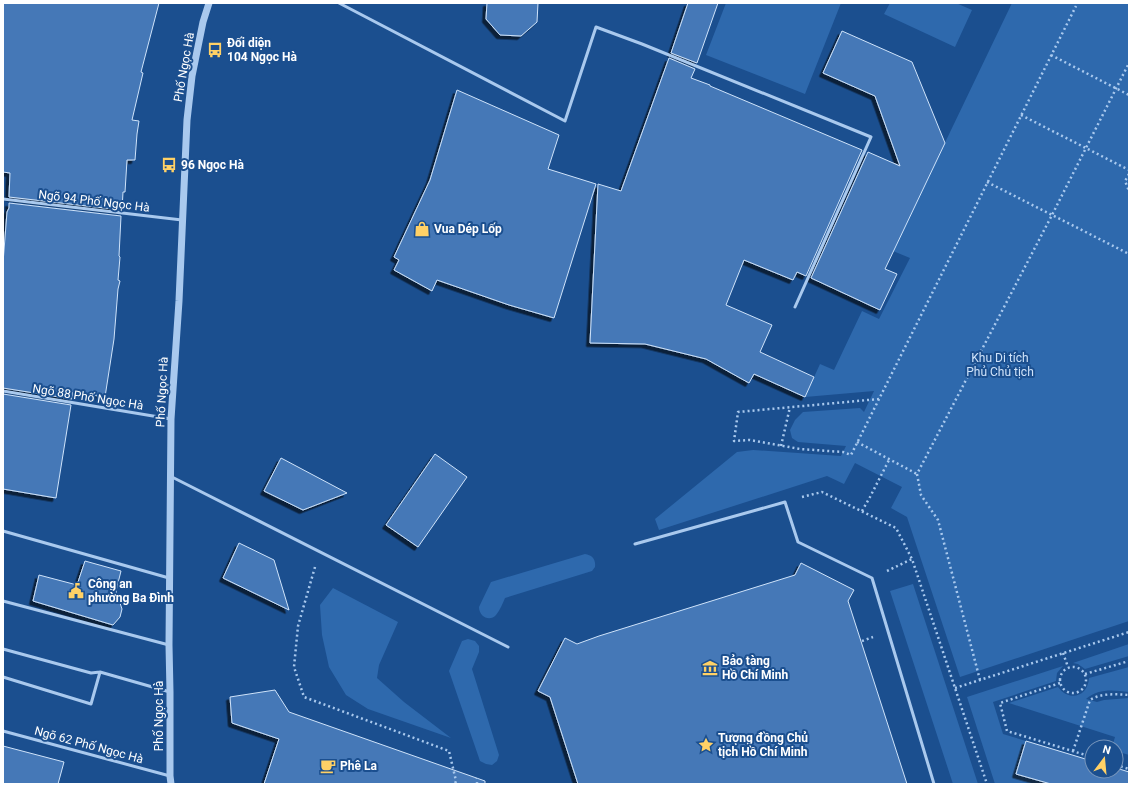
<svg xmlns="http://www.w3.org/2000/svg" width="1132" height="787" font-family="Roboto,sans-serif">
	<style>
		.green { fill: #2e69ad }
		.building { fill: #4478b7; stroke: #cfe3fa; filter: url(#shadow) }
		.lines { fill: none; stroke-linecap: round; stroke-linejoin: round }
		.path { stroke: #a9c9ee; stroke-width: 2.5; stroke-dasharray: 2 3; stroke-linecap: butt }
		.service { stroke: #a9c9ee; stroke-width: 3 }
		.tertiary { stroke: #a9c9ee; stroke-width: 7 }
		.labels { text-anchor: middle; stroke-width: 4; stroke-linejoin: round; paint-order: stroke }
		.poi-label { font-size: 12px; font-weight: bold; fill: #fff; stroke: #1b4f8f; text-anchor: start }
		.street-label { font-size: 12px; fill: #fff; stroke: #1b4f8f }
		.park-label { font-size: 12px; fill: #cfe3fa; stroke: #1b4f8f }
	</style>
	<defs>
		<filter id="shadow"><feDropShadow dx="-3.5" dy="3.5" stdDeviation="0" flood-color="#0009"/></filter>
	</defs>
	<rect width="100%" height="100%" fill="#1b4f8f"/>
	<path class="green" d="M 726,3 L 841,3 L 805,94 L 706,55 Z
		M 890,3 L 956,3 L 972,10 L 955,47 L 884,14 Z
		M 1012,3 L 1129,3 L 1129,621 L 960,677 L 907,517 L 891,508 L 902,487 L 855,463 L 844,484 L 827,476 L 659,530 L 655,519 L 737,452 L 753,450 L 841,456 L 846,446 L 798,442 L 792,438 L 790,430 L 795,420 L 803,412 L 860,408 L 864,412 L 874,391 L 805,397 L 820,364 L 834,370 L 862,311 L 879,319 L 910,258 L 893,251 Z
		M 585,554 C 592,555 596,559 595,567 L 592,571 L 505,598 C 503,603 500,610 496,615 C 490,622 479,617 479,607 L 491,582 Z
		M 913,584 L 978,784 L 953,784 L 890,591 Z
		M 333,588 L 398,622 L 379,665 L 377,678 L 404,702 L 451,738 L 368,709 L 346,695 L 329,667 L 322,635 L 320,605 Z
		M 468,639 L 475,641 L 479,646 L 479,652 L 472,669 L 499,755 L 497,761 L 492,765 L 486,764 L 480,761 L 449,671 L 462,641 Z
		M 1129,644 L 1129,656 L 1085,669 L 1078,664 L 1073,663 Z
		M 1063,666 L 1057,673 L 1056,681 L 993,702 L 1003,734 L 1026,741 L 1016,774 L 1051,784 L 995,784 L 967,697 Z
		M 1129,667 L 1129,692 C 1114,690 1098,688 1086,699 L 1097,702 L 1104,700 L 1129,698 L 1129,755 L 1116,751 L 1116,747 L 1112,747 L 1115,737 L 1009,703 L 1058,687 C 1069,702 1088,697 1089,678 Z"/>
	<path class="building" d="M 3,3 L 159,3 L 141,72 L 143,73 L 132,120 L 139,121 L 137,134 L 135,160 L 127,160 L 125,192 L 123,192 L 122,210 L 9,197 L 10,173 L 3,172 Z
		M 487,3 L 538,3 L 537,22 L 521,36 L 500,35 L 486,19 Z
		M 688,3 L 718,3 L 697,63 L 671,53 Z
		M 842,31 L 912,62 L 945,143 L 885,269 L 897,274 L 880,310 L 811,278 L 868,152 L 900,166 L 875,96 L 823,73 Z
		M 669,58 L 695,69 L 691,78 L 710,85 L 710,86 L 862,150 L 806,276 L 797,272 L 793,280 L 744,260 L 726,305 L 772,325 L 760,352 L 814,377 L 805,397 L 754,374 L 749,383 L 706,359 L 645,344 L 590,343 L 598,184 L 621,191 Z
		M 457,90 L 559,135 L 548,169 L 596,184 L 554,318 L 509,305 L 437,280 L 432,291 L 394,270 L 399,260 L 394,257 L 430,180 Z
		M 9,203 L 121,216 L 119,256 L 120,257 L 118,280 L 120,281 L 118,289 L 114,339 L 105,397 L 73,392 L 72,399 L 3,388 L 3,263 L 7,212 L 9,208 Z
		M 3,394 L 71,405 L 56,498 L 3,489 Z
		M 435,454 L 467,477 L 418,547 L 386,525 Z
		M 281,458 L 347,493 L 303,510 L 264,491 Z
		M 239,543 L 274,560 L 289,610 L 223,578 Z
		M 85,561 L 121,571 L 116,591 L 122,609 L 120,617 L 113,625 L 33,601 L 39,575 L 77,585 Z
		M 801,563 L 854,590 L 848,601 L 907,784 L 578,784 L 550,697 L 538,691 L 565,638 L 577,644 L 599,636 L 795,575 Z
		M 275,690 L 289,712 L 485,781 L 485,784 L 264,784 L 279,739 L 232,723 L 230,697 Z
		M 1026,741 L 1092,761 L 1092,771 L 1116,771 L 1116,768 L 1129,772 L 1129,784 L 1051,784 L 1016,774 Z
		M 3,746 L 64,762 L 58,784 L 3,784 Z"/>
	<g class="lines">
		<path class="path" d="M 1051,55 L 1129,95
			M 1021,115 L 1129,170
			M 1129,174 L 1125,181 L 1129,191
			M 987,182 L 1129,254
			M 879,399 L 738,412 L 734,441 L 750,440 L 800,449 L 843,452 L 851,455 L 1076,6
			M 857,442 L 917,474
			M 781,446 L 790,407
			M 802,497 L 822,492 L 896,528 L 912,559 L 987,784
			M 862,511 L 870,497 L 889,460
			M 315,567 L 298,626 L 294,667 L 304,697 L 449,751 L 456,781 L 455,784
			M 887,571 L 912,559
			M 862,641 L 873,637
			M 1063,653 L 1068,667
			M1060 680a13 13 0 1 1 26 0a13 13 0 1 1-26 0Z
			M 1085,674 L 1129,661
			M 980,680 L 938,520 L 921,495 L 917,474 L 1052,215 L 1129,63
			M 1060,683 L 1000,703 L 1007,731 L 1092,757
			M 955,688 L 1129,632
			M 1073,751 L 1090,700 C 1101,693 1116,694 1129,695
			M 1116,765 L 1129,769
			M 477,784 L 477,778"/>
		<path class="service" d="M 339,3 L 565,121 L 596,27 L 642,44 L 871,137 L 795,307
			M 3,199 L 182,220
			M 3,391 L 171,419
			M 170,476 L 508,647
			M 3,531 L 169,578
			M 635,544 L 785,502 L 798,542 L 872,578 L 934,784
			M 3,601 L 169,645
			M 3,649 L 91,673 L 100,672 L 170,692
			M 3,677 L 91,704 L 100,672
			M 3,731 L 170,776"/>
		<path class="tertiary" d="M 171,784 L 170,776 L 170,692 L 169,645 L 171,419 L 179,301 L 187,120 L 192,76 L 203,22 L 209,3"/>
	</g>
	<defs>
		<symbol id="bus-bare" viewBox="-9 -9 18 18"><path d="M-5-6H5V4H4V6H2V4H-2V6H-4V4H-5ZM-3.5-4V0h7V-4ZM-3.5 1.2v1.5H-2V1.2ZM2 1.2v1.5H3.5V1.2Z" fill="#ffd166" stroke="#1b4f8f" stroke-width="2.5" paint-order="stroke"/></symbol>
		<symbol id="shop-bare" viewBox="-9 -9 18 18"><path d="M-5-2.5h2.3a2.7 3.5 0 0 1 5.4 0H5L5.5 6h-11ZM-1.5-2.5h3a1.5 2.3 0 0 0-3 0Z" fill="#ffd166" stroke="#1b4f8f" stroke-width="2.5" paint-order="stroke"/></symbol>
		<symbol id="civic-bare" viewBox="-9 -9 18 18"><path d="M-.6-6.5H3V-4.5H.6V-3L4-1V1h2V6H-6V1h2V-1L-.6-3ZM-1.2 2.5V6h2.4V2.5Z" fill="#ffd166" stroke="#1b4f8f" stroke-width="2.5" paint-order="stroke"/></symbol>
		<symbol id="museum-bare" viewBox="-9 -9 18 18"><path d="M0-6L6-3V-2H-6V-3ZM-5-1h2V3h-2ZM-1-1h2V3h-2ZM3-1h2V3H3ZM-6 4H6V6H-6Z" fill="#ffd166" stroke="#1b4f8f" stroke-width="2.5" paint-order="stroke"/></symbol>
		<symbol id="sight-bare" viewBox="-9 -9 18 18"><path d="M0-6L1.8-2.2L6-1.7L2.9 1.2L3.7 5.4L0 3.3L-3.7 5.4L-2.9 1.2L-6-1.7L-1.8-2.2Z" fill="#ffd166" stroke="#1b4f8f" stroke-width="2.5" paint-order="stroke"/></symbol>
		<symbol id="cafe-bare" viewBox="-9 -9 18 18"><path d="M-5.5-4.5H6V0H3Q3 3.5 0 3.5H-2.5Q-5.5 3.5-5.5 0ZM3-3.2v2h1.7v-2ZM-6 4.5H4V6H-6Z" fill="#ffd166" stroke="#1b4f8f" stroke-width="2.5" paint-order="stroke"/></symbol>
	</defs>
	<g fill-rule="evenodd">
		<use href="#bus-bare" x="204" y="39" width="22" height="22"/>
		<use href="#bus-bare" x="158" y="154" width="22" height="22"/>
		<use href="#shop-bare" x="411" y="218" width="22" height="22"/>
		<use href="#civic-bare" x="65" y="580" width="22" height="22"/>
		<use href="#museum-bare" x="699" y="657" width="22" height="22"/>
		<use href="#sight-bare" x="695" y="734" width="22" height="22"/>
		<use href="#cafe-bare" x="317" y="755" width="22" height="22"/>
	</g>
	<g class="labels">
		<g class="poi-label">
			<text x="227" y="47">Đối diện<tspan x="227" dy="14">104 Ngọc Hà</tspan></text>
			<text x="181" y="169">96 Ngọc Hà</text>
			<text x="434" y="233">Vua Dép Lốp</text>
			<text x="88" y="588">Công an<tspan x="88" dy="14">phường Ba Đình</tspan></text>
			<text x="722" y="665">Bảo tàng<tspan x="722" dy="14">Hồ Chí Minh</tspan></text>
			<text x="718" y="742">Tượng đồng Chủ<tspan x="718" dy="14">tịch Hồ Chí Minh</tspan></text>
			<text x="340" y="770">Phê La</text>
		</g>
		<g class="street-label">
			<text transform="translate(184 67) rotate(-80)" y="4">Phố Ngọc Hà</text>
			<text transform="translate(94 201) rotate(7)" y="4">Ngõ 94 Phố Ngọc Hà</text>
			<text transform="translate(162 392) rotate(-87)" y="4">Phố Ngọc Hà</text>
			<text transform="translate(88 397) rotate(9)" y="4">Ngõ 88 Phố Ngọc Hà</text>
			<text transform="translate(159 716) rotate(-90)" y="4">Phố Ngọc Hà</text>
			<text transform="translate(89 745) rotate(15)" y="4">Ngõ 62 Phố Ngọc Hà</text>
		</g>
		<g class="park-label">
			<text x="1000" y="362">Khu Di tích<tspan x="1000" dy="14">Phủ Chủ tịch</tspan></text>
		</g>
	</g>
	<rect width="1132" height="787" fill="none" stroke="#ffffff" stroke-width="8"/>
	<g transform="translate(1104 759) rotate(16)"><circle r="19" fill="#1b4f8f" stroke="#7695bc"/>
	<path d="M0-3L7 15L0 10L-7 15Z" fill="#ffd166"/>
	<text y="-6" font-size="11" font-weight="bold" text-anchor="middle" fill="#ffffff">N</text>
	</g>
</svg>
